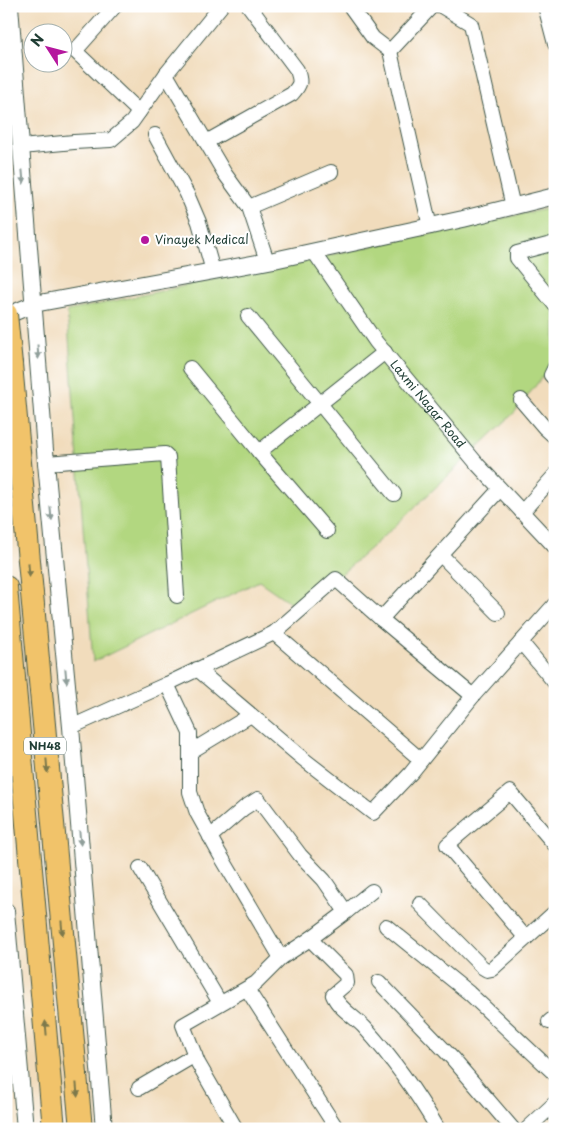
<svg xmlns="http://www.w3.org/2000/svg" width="561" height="1135" font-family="'Playpen Sans',sans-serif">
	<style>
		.green { fill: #b2d780; stroke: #688a5a }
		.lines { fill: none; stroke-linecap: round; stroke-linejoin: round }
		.minor-casing { stroke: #3e5548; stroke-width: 16 }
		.tertiary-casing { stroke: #3e5548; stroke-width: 18 }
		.trunk-casing { stroke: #3e5548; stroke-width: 24 }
		.minor { stroke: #fff; stroke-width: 14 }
		.tertiary { stroke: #fff; stroke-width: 16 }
		.trunk { stroke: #f1c36a; stroke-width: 22 }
		.trunk-bridge-casing { stroke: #3e5548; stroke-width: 24; stroke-linecap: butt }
		.trunk-bridge { stroke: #f1c36a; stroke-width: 22 }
		.oneway { fill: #8f9e9a }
		.oneway2 { fill: #7d794c }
		.poi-dot { fill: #b5179e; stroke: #fff; stroke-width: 2 }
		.labels { text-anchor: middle; stroke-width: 4; stroke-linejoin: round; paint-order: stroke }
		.shield { fill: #fff; stroke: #627771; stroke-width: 1 }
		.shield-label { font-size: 11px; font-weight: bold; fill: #1f3d34 }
		.poi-label { font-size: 12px; fill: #1f3d34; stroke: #fff; text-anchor: start }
		.street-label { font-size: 12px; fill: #1f3d34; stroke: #fff }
	</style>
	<rect width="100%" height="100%" fill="#fff"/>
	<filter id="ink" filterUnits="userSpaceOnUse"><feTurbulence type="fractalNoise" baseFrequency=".02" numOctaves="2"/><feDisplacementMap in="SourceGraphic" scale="10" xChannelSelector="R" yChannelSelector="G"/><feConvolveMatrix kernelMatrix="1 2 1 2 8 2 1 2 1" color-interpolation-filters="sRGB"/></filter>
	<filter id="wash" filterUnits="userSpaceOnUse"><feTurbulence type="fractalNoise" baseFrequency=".0096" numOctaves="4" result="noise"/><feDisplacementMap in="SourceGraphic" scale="20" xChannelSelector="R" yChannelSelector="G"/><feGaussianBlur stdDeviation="1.12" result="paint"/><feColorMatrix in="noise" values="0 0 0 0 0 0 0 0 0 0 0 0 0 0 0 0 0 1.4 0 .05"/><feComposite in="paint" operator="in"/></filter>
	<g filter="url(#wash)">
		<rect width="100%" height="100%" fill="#f1dcbc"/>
		<path class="green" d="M 555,207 L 555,361 L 514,413 L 394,527 L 301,610 L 259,581 L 93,662 L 67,311 Z"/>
	</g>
	<g filter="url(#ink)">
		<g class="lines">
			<defs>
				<g id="minor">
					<path d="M 115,6 L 75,51 L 139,112"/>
					<path d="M 350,6 L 373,38 L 390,51 L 432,6"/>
					<path d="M 441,6 L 471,24 L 513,207"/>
					<path d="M 545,6 L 555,44"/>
					<path d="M 390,51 L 430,227"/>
					<path d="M 166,74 L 225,174 L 249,207 L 267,261"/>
					<path d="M 155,135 L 187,194 L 199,222 L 213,271"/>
					<path d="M 206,142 L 292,94 C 301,84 301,82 297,70 L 249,6"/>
					<path d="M 21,147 L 74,142 L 111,140 L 132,122 L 166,74 L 221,6"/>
					<path d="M 249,207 L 331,172"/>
					<path d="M 555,243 L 517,253 L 517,258 L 555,305"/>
					<path id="s1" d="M 314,252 L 376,342 L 478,465 L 555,547"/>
					<path d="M 248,316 L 394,494"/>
					<path d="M 555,367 L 551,375 L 555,379"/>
					<path d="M 190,368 L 259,452 L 327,531"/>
					<path d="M 521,400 L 544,427 L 555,437"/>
					<path d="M 259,452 L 385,352"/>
					<path d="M 46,463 L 165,454 L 168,457 L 177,596"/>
					<path d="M 522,512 L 555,475"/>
					<path d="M 441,555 L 498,613"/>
					<path d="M 381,619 L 500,489"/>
					<path d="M 274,633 L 421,760"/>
					<path d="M 521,642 L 555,683"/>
					<path d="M 197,669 L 302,758 L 373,813 L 411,773 L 473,696"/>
					<path d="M 167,684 L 190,733 L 190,792 L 197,813 L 219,853 L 281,958"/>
					<path d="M 71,727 L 167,684 L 274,633 L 336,579 L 381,619 L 473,696 L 555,604"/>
					<path d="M 190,752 L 251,715"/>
					<path d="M 210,837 L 244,808 L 258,799 L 300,855 L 324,880 L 346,912 L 310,939 L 281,958 L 256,983 L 183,1025 L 198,1063 L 236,1129"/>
					<path d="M 140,868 L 220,1003"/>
					<path d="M 420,904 L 482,967 L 487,970 L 492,969 L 555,912"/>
					<path d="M 346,912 L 372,891"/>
					<path d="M 386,926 L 469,993 L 555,1074"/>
					<path d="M 525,937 L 447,845 L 510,792 L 555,845"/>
					<path d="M 310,939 L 346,975 L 347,983 L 333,995 C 339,1009 355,1017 365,1028 C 393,1059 417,1093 438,1129"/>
					<path d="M 379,982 L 452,1058 L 513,1129"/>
					<path d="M 247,989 L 337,1129"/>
					<path d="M 549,1022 L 555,1017"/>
					<path d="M 139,1088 L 195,1055"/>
					<path d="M 527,1129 L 555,1103"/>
				</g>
				<path id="tertiary" d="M 10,6 L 46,463 L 71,727 L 104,1129
					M 6,316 L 34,304 L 274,260 L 463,219 L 555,196
					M 6,911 L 25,1129"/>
				<path id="trunk" d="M 11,364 L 81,1129
					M 6,587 L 54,1129"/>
			</defs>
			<use href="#minor" class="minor-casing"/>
			<use href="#tertiary" class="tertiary-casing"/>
			<use href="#trunk" class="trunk-casing"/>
			<use href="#minor" class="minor"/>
			<use href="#tertiary" class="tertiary"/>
			<use href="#trunk" class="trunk"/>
			<defs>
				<path id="trunk-bridge" d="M 6,314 L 11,364"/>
			</defs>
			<use href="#trunk-bridge" class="trunk-bridge-casing"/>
			<use href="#trunk-bridge" class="trunk-bridge"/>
		</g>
		<defs><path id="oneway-solid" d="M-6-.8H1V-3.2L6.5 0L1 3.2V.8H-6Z" transform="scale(1.25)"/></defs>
		<g class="oneway">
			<use href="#oneway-solid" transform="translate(23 177) rotate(85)"/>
			<use href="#oneway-solid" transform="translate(38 352) rotate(86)"/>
			<use href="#oneway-solid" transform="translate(51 514) rotate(85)"/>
			<use href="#oneway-solid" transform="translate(66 676) rotate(85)"/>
			<use href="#oneway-solid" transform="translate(80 838) rotate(85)"/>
		</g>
		<g class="oneway2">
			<use href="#oneway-solid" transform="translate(29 570) rotate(85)"/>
			<use href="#oneway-solid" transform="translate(47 766) rotate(85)"/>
			<use href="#oneway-solid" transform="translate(62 928) rotate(85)"/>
			<use href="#oneway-solid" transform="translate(46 1028) rotate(-95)"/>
			<use href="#oneway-solid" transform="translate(77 1090) rotate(85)"/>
		</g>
	</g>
	<circle class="poi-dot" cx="145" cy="240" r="5"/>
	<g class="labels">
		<rect class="shield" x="24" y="737.5" width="42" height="17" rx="4"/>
		<g class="shield-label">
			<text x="45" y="750">NH48</text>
		</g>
		<g class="poi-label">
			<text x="155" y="244">Vinayek Medical</text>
		</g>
		<g class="street-label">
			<text dy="4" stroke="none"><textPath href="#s1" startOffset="190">Laxmi Nagar Road</textPath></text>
		</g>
	</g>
	<rect width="561" height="1135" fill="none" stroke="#fff" stroke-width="25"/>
	<g transform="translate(48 48) rotate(306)"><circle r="24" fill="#ffffff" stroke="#a5b1ae"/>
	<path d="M0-4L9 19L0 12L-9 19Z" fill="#b5179e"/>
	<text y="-8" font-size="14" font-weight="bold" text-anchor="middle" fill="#1f3d34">N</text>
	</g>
</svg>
